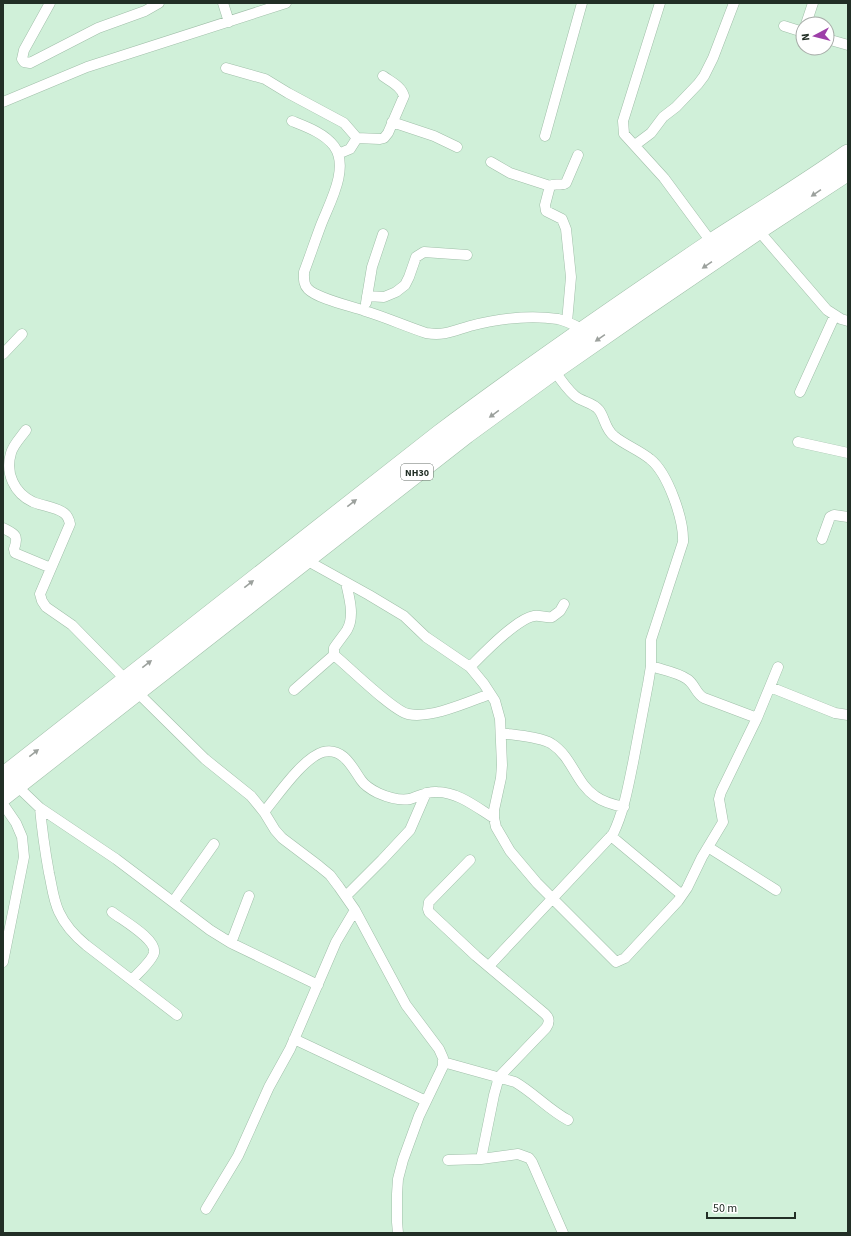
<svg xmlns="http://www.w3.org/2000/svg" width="851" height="1236" font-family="'Source Sans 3',sans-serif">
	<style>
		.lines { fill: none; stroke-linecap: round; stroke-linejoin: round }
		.street-casing { stroke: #a0bfa9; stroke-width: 11 }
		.highway-casing { stroke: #a0bfa9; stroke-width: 20 }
		.street { stroke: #fff; stroke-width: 10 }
		.highway { stroke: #fff; stroke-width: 19 }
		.oneway { fill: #9ca19d }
		.labels { text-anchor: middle; stroke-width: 3.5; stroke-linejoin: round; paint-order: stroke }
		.shield { fill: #fff; stroke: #646d67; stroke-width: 1 }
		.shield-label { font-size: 10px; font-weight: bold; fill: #222f26 }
	</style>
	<rect width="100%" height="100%" fill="#d0f0d9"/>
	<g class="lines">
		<defs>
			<path id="street" d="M 50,3 L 24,50 L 22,59 L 24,62 L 30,63 L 98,28 L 145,11 L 159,3
				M 223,3 L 229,22
				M 660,3 L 623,121 L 624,134 L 664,178 L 712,243
				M 806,24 L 813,3
				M 784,26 L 803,32
				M 827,39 L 848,45
				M 226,68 L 265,79 L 288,93 L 344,123 L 357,138
				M 3,102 L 87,67 L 286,3
				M 292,121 C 307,127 324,133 334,146 C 350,168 329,204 321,225 C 315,241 310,256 304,272 C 304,278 303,284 308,289 C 318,299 351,306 365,311 C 385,317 405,326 426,333 C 444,336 453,331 470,326 C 497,319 530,315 558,319 C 567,321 576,326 584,330
				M 392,122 L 434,136 L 457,147
				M 545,136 L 582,3
				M 635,145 L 651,133 L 663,117 L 676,107 L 698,84 L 704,76 L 713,58 L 734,3
				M 338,154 L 350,149 L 357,138 L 380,139 L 384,138 L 388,133 L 404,96 C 401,86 391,82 383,76
				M 491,162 L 510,173 L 550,186
				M 758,230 L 827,310 L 841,319 L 848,321
				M 367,296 L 384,297 L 396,292 L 405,285 L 409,277 L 416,257 L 424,252 L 467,255
				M 366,303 L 372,267 L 383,234
				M 567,322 L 571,277 L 566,229 L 562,219 L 546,211 L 545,205 L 550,186 C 556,182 561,187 566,183 L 578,155
				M 3,354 L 22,334
				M 800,392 L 835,315
				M 26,430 C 21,437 13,445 11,453 C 5,473 14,493 33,502 C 43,506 56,507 64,513 C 68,516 69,519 70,524 L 40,594 L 42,601 L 46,607 L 72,625 L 126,680
				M 798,442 L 848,453
				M 3,528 C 15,534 19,535 14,549 L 15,553 L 51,568
				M 822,539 L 830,517 L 834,515 L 848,517
				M 306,560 L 369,595 L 404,616 L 426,637 L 470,667 L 484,684 L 495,701 L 500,719 L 502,765 L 501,778 L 494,810 L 494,818 L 496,827 L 510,851 L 537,883 L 616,962 L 625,958 L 678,901 L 687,888 L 702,857 L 723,822 L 719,799 L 721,792 L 757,718 L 778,667
				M 346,583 C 349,597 355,616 347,630 C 343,636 338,642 334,648 L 334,655 C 349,667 393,711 408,714 C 431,719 468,702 490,694
				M 651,666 C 662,670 677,672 687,679 C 695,684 696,694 704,698 L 757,718
				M 470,667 C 483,654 516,619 534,616 C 540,615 546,618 552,617 L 560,611 L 564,604
				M 770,687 L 835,713 L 848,715
				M 294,690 L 334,655
				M 137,692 L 205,759 L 251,796 L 264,812 L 275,830 L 282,838 L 319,866 L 330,875 L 339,887 L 355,910 L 406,1005 L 439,1049 L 443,1058 L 443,1066 L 419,1116 L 403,1160 L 398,1179 L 397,1194 L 397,1222 L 398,1233
				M 501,733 C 514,735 542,737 552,744 C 572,757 576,783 595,796 C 603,802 614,805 624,807
				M 17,786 L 40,808 L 116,859 L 210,930 L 231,943 L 318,985
				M 3,804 L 16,823 L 22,837 L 24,857 L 3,962
				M 40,808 C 42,830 45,851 49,873 C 52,886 53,899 59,912 C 65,925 75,936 86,945 L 177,1015
				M 264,812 C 278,795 303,758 323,752 C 343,747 352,767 361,780 C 365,786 372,790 378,793 C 387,797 400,801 410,799 C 419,796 427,791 437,792 C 458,792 476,807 494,818
				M 611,836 L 682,895
				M 708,847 L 776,890
				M 470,860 L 429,902 L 428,909 L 429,912 L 476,956 L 544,1013 C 550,1018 550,1022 546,1028 L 499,1077 L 494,1095 L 481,1159
				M 346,896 L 382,860 L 410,830 L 426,793
				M 173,902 L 214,844
				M 112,912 C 122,920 157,939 154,953 C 152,961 137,974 132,980
				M 231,943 L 249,896
				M 489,966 L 613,834 C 624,811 628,787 633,763 C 638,736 643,710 648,684 L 651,666 L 651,640 L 683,542 C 684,520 668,473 650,459 C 639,450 625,445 614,436 C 605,429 605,418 599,410 C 593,402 582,402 575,396 C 567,389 560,379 554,370
				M 294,1039 L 426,1101
				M 443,1062 L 515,1082 C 534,1093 549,1110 568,1120
				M 448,1160 L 481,1159 L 518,1154 L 529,1158 L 532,1162 L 563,1233
				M 206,1209 L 238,1156 L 269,1087 L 290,1049 L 336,942 L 355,910"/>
			<path id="highway" d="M 3,777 L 440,434 C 529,367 621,304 713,242 C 758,213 804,185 848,154
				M 3,796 L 466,434 L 554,370 L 639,311 L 758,230 L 848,171"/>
		</defs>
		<use href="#street" class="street-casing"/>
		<use href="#highway" class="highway-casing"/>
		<use href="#street" class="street"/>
		<use href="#highway" class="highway"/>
	</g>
	<defs><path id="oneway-solid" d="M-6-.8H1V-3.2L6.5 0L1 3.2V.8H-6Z"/></defs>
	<g class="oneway">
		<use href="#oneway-solid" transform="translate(816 193) rotate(146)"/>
		<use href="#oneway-solid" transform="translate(707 265) rotate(146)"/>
		<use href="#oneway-solid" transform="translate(600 338) rotate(145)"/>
		<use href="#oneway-solid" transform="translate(494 414) rotate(144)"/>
		<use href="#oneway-solid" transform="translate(352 503) rotate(-38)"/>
		<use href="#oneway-solid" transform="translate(249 584) rotate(-38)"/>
		<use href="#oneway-solid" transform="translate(147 664) rotate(-38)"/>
		<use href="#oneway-solid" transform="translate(34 753) rotate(-38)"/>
	</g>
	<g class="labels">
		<rect class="shield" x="401" y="464" width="32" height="16" rx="3"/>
		<g class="shield-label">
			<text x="417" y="476">NH30</text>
		</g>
	</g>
	<rect width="851" height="1236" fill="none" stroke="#222f26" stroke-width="8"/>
	<g transform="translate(815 36) rotate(263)"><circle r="19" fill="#ffffff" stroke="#a7aca8"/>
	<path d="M0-3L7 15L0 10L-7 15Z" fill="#9d3fa8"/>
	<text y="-6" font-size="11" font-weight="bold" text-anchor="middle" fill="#222f26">N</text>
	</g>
	<path d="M707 1212v6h88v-6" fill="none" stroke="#222f26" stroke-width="2"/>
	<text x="713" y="1212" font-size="12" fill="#222f26" stroke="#ffffff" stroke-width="3" paint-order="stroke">50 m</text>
</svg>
